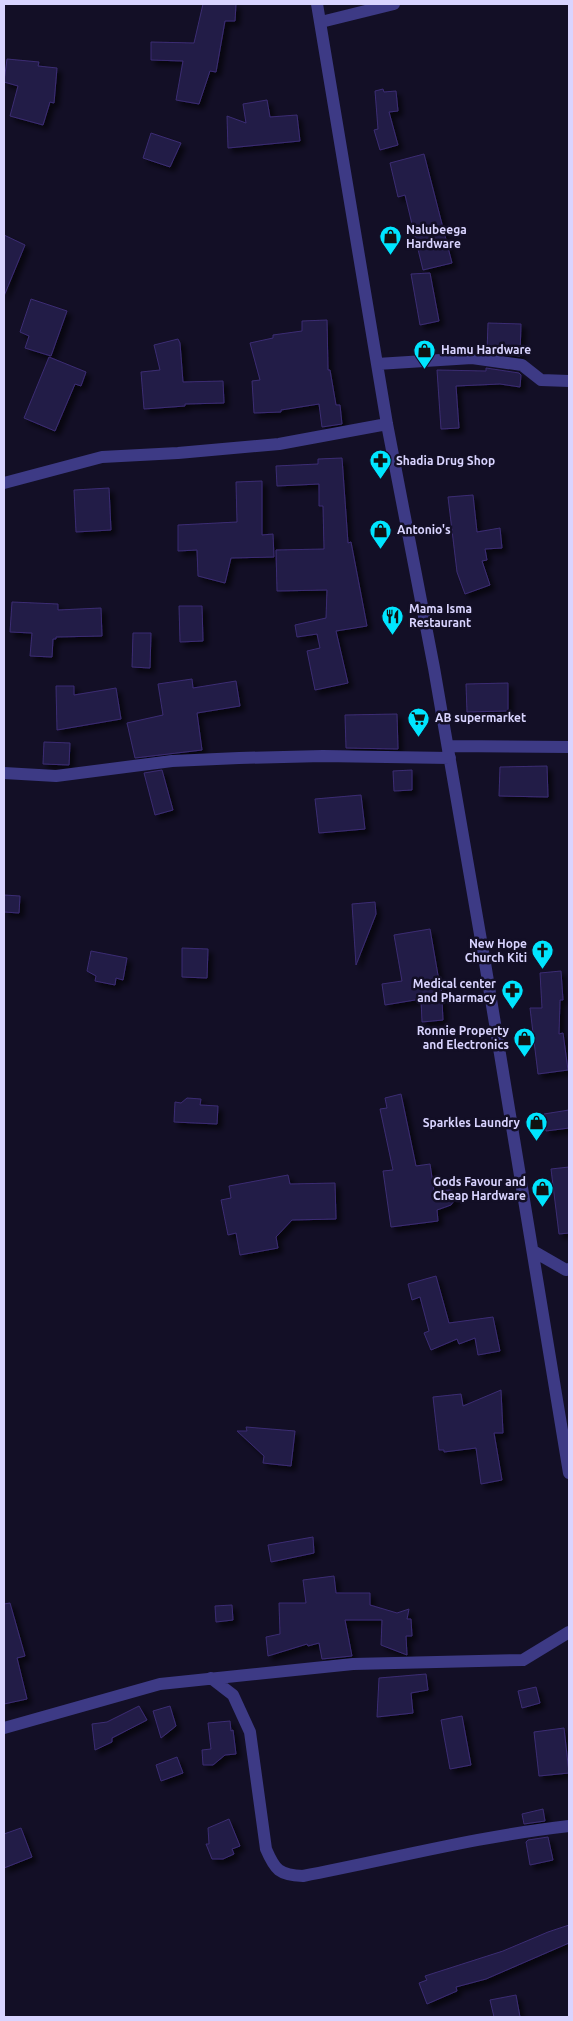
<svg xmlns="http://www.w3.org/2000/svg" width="573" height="2021" font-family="Ubuntu,sans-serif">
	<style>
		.building { fill: #241b47; stroke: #3b2d73; filter: url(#shadow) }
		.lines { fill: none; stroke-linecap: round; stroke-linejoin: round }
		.minor { stroke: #3d3a85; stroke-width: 12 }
		.labels { text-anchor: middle; stroke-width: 5; stroke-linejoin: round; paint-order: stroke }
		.poi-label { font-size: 12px; font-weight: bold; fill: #d9d4ff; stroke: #130f26; text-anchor: start }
	</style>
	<defs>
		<filter id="shadow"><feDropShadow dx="4.5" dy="4.5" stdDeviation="2.5" flood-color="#0009"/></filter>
	</defs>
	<rect width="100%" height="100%" fill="#130f26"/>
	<path class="building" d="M 203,4 L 236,4 L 235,21 L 225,21 L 216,72 L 210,71 L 199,104 L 176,100 L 183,61 L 151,60 L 151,42 L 194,43 Z
		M 7,59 L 39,62 L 38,66 L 57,68 L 54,103 L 50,102 L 43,125 L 10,116 L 18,86 L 4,82 Z
		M 383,89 L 384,92 L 396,91 L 398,111 L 389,112 L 398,145 L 380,150 L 374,130 L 378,129 L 375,91 Z
		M 267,100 L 270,117 L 297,115 L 300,141 L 228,148 L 227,116 L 246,123 L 243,104 Z
		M 151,133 L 181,143 L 170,167 L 143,158 Z
		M 424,154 L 452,263 L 423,270 L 405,195 L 398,197 L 390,163 Z
		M 4,235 L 25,245 L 4,296 Z
		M 430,273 L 439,321 L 420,325 L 411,274 Z
		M 31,299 L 67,311 L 51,356 L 25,348 L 29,336 L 20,332 Z
		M 327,320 L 328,370 L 330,370 L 336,405 L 340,405 L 342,424 L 322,427 L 319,404 L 281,410 L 281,412 L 254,413 L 252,381 L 260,380 L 250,343 L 273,338 L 273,335 L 302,331 L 302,321 Z
		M 488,323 L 521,324 L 520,356 L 487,352 Z
		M 178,339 L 180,343 L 183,382 L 223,381 L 224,403 L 185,404 L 185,406 L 144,409 L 141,372 L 160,370 L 154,345 Z
		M 49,357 L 86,372 L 81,386 L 75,384 L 55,431 L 24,418 Z
		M 486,368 L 519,373 L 521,375 L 520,387 L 500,384 L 456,386 L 459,428 L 441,429 L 437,370 L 486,371 Z
		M 342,458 L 348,543 L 351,542 L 367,626 L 336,631 L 348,683 L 315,690 L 307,651 L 320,648 L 317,634 L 297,637 L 295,625 L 326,618 L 327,590 L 277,591 L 276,550 L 324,549 L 323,506 L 319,506 L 319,484 L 277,486 L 276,466 L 318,464 L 318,459 Z
		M 262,481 L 262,535 L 273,534 L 274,557 L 231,558 L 225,583 L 198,576 L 197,550 L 178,551 L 178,525 L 237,522 L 236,482 Z
		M 109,488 L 111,530 L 76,532 L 74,490 Z
		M 473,495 L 477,532 L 500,528 L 502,548 L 485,549 L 487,560 L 482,561 L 490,585 L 465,594 L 457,572 L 448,497 Z
		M 12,602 L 58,604 L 58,610 L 101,608 L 102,636 L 56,637 L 56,639 L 53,639 L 52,657 L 30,656 L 32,633 L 10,632 Z
		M 179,606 L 202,606 L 203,641 L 180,642 Z
		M 133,633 L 151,633 L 150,668 L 132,667 Z
		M 192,679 L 193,688 L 236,681 L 240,706 L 197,713 L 202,750 L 135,758 L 127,723 L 163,715 L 158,684 Z
		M 508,683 L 508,711 L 467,712 L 466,684 Z
		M 56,686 L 74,686 L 74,695 L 116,688 L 121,719 L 57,730 Z
		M 397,714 L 398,749 L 346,748 L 345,715 Z
		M 44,742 L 70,743 L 69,765 L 43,764 Z
		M 547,766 L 548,797 L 499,796 L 500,767 Z
		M 162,770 L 173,810 L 155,815 L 144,773 Z
		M 412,770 L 412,790 L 394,791 L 393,771 Z
		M 361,795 L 365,829 L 319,833 L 315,799 Z
		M 4,895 L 20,896 L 19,913 L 4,912 Z
		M 375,902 L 376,914 L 356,965 L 352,904 Z
		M 430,929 L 439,981 L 441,981 L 443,1020 L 422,1022 L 421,999 L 385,1005 L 382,984 L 402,981 L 394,935 Z
		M 182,948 L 208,949 L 207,978 L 182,977 Z
		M 91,951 L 127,958 L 123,980 L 116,978 L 115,985 L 95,981 L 96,976 L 87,971 Z
		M 561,971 L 563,1000 L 560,1000 L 559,1034 L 563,1033 L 568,1070 L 538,1074 L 530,1008 L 542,1008 L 540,973 Z
		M 401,1094 L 416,1166 L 430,1164 L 434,1191 L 450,1190 L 454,1192 L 456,1198 L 451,1205 L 437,1210 L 438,1221 L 391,1227 L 383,1171 L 393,1170 L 380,1109 L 387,1108 L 385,1098 Z
		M 187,1098 L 201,1099 L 200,1105 L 218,1106 L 217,1124 L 174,1122 L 175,1102 L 181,1103 Z
		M 569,1110 L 569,1128 L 546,1131 L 544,1114 Z
		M 569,1167 L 569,1233 L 559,1234 L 551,1169 Z
		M 288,1175 L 290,1184 L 335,1183 L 336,1219 L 292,1220 L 276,1237 L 278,1248 L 240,1255 L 236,1233 L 228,1235 L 221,1200 L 231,1198 L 229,1186 Z
		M 436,1276 L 449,1323 L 493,1317 L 500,1351 L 478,1355 L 475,1338 L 459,1344 L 457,1339 L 431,1350 L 424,1333 L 429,1331 L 420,1297 L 412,1300 L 408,1284 Z
		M 501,1390 L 503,1433 L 494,1433 L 502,1480 L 481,1484 L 476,1448 L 444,1452 L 444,1450 L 439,1450 L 433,1397 L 461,1394 L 463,1406 Z
		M 246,1427 L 295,1431 L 291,1466 L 263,1463 L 264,1456 L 237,1431 L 247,1431 Z
		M 313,1537 L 314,1553 L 271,1562 L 268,1545 Z
		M 334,1576 L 336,1593 L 370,1593 L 370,1605 L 397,1613 L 409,1609 L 407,1619 L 411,1619 L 412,1636 L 406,1636 L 407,1655 L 381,1645 L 382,1620 L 345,1620 L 352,1656 L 322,1659 L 319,1643 L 308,1646 L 307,1644 L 268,1656 L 266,1637 L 280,1634 L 279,1603 L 306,1603 L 303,1580 Z
		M 10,1603 L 25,1656 L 17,1658 L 27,1699 L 4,1704 L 4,1604 Z
		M 232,1605 L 233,1620 L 216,1622 L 215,1606 Z
		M 426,1674 L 428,1690 L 411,1693 L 413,1713 L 377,1717 L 379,1678 Z
		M 536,1687 L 540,1703 L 522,1708 L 518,1691 Z
		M 139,1706 L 147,1720 L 112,1738 L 112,1742 L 95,1750 L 92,1724 L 107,1722 Z
		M 170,1706 L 176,1726 L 161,1738 L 153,1711 Z
		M 462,1716 L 471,1765 L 450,1769 L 441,1720 Z
		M 230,1721 L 231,1731 L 233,1730 L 236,1754 L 225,1755 L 213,1765 L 203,1765 L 202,1750 L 211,1749 L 208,1723 Z
		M 564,1728 L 569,1773 L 539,1776 L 534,1732 Z
		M 177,1757 L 183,1773 L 161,1781 L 156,1765 Z
		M 543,1809 L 545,1821 L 524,1824 L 522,1814 Z
		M 229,1819 L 240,1846 L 232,1849 L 234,1854 L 223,1859 L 212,1859 L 206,1844 L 209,1844 L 208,1828 Z
		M 21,1828 L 32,1857 L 4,1868 L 4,1834 Z
		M 548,1837 L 553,1860 L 530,1865 L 526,1842 L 528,1840 Z
		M 569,1925 L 569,1943 L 486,1979 L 456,1987 L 457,1991 L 427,2004 L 419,1983 L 427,1980 L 425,1976 L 503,1951 L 548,1932 Z
		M 516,1995 L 520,2017 L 494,2017 L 490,2000 Z"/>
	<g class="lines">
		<path class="minor" d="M 317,4 L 387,424 L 434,668 L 486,969 L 569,1473
			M 321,22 L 394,4
			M 377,364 L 472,358 L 522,365 L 541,380 L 569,381
			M 4,483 L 102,457 L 178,453 L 279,444 L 387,424
			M 448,746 L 569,747
			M 4,773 L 56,776 L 172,761 L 239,758 L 323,756 L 450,758
			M 533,1251 L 566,1270 L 569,1269
			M 211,1678 L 233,1695 L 250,1732 L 266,1849 C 275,1870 279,1875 303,1876 C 392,1859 479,1836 569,1826
			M 4,1728 L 160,1684 L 353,1664 L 523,1660 L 569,1632"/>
	</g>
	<defs>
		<symbol id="shop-pin" viewBox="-11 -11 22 30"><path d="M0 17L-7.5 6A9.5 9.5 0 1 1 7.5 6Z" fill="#00e5ff" stroke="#130f26"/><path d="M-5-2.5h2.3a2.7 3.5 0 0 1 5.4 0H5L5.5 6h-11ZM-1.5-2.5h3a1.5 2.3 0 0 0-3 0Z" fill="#111"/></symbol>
		<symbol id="pharmacy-pin" viewBox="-11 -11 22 30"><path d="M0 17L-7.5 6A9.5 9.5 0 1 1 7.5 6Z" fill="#00e5ff" stroke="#130f26"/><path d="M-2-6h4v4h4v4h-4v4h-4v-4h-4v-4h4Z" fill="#111"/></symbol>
		<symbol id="restaurant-pin" viewBox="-11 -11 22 30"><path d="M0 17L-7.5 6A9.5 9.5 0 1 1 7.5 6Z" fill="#00e5ff" stroke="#130f26"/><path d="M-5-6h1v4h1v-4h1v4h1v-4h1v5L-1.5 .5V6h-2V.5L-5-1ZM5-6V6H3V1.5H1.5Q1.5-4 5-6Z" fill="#111"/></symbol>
		<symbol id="supermarket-pin" viewBox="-11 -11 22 30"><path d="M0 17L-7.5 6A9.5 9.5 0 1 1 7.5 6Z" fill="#00e5ff" stroke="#130f26"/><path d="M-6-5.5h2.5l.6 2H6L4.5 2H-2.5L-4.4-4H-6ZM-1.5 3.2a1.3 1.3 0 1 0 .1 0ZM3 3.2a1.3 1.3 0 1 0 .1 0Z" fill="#111"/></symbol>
		<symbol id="church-pin" viewBox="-11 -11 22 30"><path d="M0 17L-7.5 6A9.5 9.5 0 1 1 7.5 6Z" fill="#00e5ff" stroke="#130f26"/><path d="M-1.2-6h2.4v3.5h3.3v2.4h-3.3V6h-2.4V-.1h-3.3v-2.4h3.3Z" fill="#111"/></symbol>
	</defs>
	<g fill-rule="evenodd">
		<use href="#shop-pin" x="378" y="224" width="25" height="34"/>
		<use href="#shop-pin" x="412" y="338" width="25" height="34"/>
		<use href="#pharmacy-pin" x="368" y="448" width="25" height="34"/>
		<use href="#shop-pin" x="368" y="518" width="25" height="34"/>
		<use href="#restaurant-pin" x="380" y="604" width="25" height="34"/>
		<use href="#supermarket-pin" x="406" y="706" width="25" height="34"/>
		<use href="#church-pin" x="530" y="938" width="25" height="34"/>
		<use href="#pharmacy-pin" x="500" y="978" width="25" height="34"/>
		<use href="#shop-pin" x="512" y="1026" width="25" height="34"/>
		<use href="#shop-pin" x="524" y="1110" width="25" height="34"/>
		<use href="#shop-pin" x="530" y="1176" width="25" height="34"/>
	</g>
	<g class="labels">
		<g class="poi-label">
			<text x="406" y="234">Nalubeega<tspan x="406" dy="14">Hardware</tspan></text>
			<text x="441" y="354">Hamu Hardware</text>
			<text x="396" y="465">Shadia Drug Shop</text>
			<text x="397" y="534">Antonio's</text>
			<text x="409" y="613">Mama Isma<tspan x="409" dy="14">Restaurant</tspan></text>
			<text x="435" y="722">AB supermarket</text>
			<text x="527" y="948" text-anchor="end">New Hope<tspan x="527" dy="14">Church Kiti</tspan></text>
			<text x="496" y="988" text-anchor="end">Medical center<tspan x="496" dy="14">and Pharmacy</tspan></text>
			<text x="509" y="1035" text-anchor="end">Ronnie Property<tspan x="509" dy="14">and Electronics</tspan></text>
			<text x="520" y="1127" text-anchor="end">Sparkles Laundry</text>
			<text x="526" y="1186" text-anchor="end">Gods Favour and<tspan x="526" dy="14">Cheap Hardware</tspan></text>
		</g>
	</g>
	<rect width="573" height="2021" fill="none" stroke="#d9d4ff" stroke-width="10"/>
</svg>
